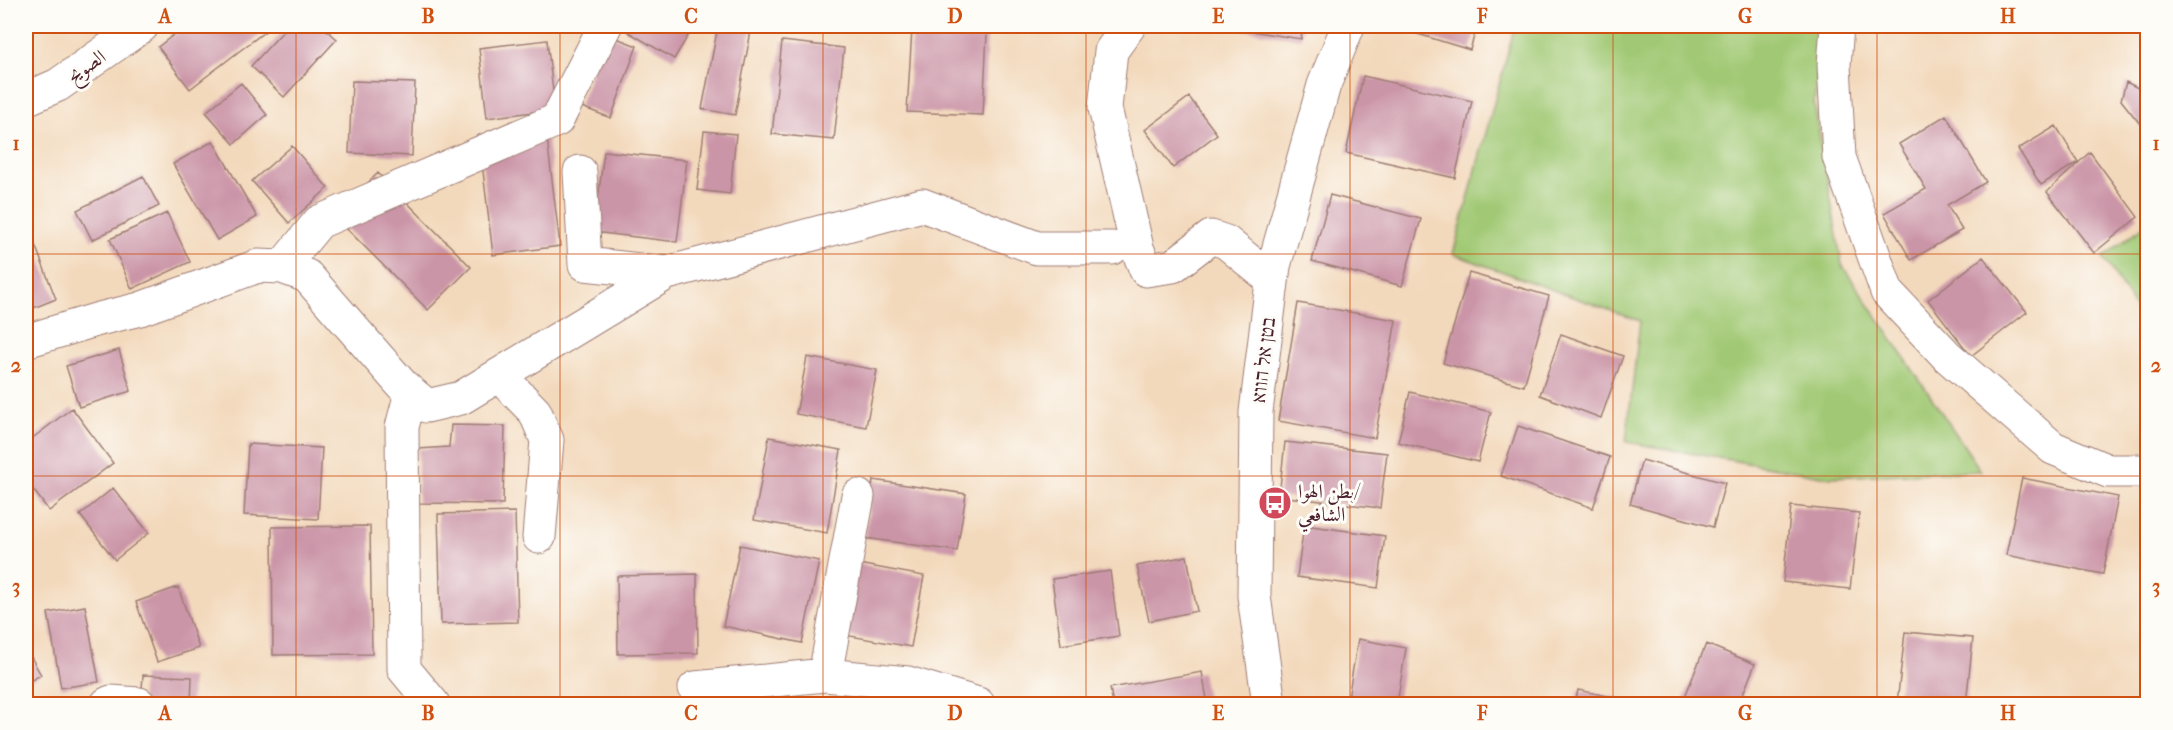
<svg xmlns="http://www.w3.org/2000/svg" width="2173" height="730" font-family="'IM FELL French Canon',Amiri,'Frank Ruhl Libre',serif">
	<style>
		.green { fill: #a1c974; stroke: #767450; stroke-width: 1.5 }
		.building { fill: #cb95a8 }
		.lines { fill: none; stroke-linecap: round; stroke-linejoin: round }
		.minor-casing { stroke: #9e7c74; stroke-width: 35 }
		.minor { stroke: #fff; stroke-width: 33 }
		.grid { fill: none; stroke: #d05011; stroke-width: 1.5; stroke-opacity: 0.55 }
		.labels { text-anchor: middle; stroke-width: 6; stroke-linejoin: round; paint-order: stroke }
		.street-label { font-size: 20px; fill: #4a1f2b; stroke: #fdfcf7 }
		.poi-label { font-size: 20px; fill: #4a1f2b; stroke: #fdfcf7; text-anchor: start }
		.neatline { fill: none; stroke: #d05011; stroke-width: 2 }
		.grid-label { font-size: 20px; text-anchor: middle; font-weight: bold; fill: #d05011 }
	</style>
	<rect width="100%" height="100%" fill="#fdfcf7"/>
	<filter id="ink" filterUnits="userSpaceOnUse"><feTurbulence type="fractalNoise" baseFrequency=".0167" numOctaves="2"/><feDisplacementMap in="SourceGraphic" scale="12" xChannelSelector="R" yChannelSelector="G"/><feConvolveMatrix kernelMatrix="1 2 1 2 8 2 1 2 1" color-interpolation-filters="sRGB"/></filter>
	<filter id="wash" filterUnits="userSpaceOnUse"><feTurbulence type="fractalNoise" baseFrequency=".008" numOctaves="4" result="noise"/><feDisplacementMap in="SourceGraphic" scale="24" xChannelSelector="R" yChannelSelector="G"/><feGaussianBlur stdDeviation="1.35" result="paint"/><feColorMatrix in="noise" values="0 0 0 0 0 0 0 0 0 0 0 0 0 0 0 0 0 1.4 0 .05"/><feComposite in="paint" operator="in"/></filter>
	<g filter="url(#wash)">
		<rect width="100%" height="100%" fill="#f3d9bc"/>
		<path class="green" d="M 1515,26 L 1824,26 L 1814,102 L 1842,265 L 1981,471 L 1828,477 L 1626,442 L 1640,321 L 1453,254 Z
			M 2147,224 L 2147,327 L 2103,257 Z"/>
		<g id="blocks">
			<path class="building" d="M 185,26 L 272,26 L 190,89 L 158,47 Z
				M 288,26 L 322,26 L 337,39 L 284,97 L 251,66 Z
				M 628,26 L 694,26 L 674,59 L 625,30 Z
				M 718,26 L 752,26 L 735,115 L 702,109 Z
				M 1220,26 L 1303,26 L 1301,39 Z
				M 1421,26 L 1477,26 L 1470,50 L 1418,34 Z
				M 912,29 L 987,33 L 983,115 L 907,112 Z
				M 606,34 L 637,46 L 611,118 L 579,106 Z
				M 547,40 L 555,109 L 487,118 L 479,48 Z
				M 782,41 L 844,48 L 834,140 L 772,134 Z
				M 1363,76 L 1472,101 L 1455,178 L 1346,153 Z
				M 352,81 L 415,83 L 412,156 L 349,153 Z
				M 2126,82 L 2148,93 L 2148,134 L 2121,100 Z
				M 241,83 L 267,115 L 234,144 L 206,112 Z
				M 1189,97 L 1217,134 L 1173,168 L 1145,130 Z
				M 1946,115 L 1986,182 L 1947,205 L 1962,230 L 1911,260 L 1884,213 L 1926,189 L 1899,144 Z
				M 2056,126 L 2078,162 L 2041,185 L 2018,149 Z
				M 704,131 L 736,134 L 730,194 L 697,190 Z
				M 547,138 L 560,246 L 493,255 L 480,146 Z
				M 213,141 L 257,217 L 217,240 L 173,164 Z
				M 292,146 L 328,188 L 289,223 L 252,181 Z
				M 604,151 L 687,160 L 677,242 L 594,232 Z
				M 2090,152 L 2138,217 L 2094,253 L 2047,192 Z
				M 378,173 L 471,267 L 428,310 L 334,216 Z
				M 143,176 L 159,206 L 92,240 L 77,210 Z
				M 1330,195 L 1421,219 L 1402,286 L 1312,261 Z
				M 167,213 L 190,262 L 132,289 L 110,239 Z
				M 32,237 L 56,299 L 26,311 L 26,239 Z
				M 1983,257 L 2027,312 L 1971,356 L 1928,300 Z
				M 1469,273 L 1549,296 L 1524,386 L 1443,363 Z
				M 1298,303 L 1396,320 L 1375,438 L 1278,421 Z
				M 1561,334 L 1623,356 L 1601,418 L 1540,395 Z
				M 119,350 L 131,391 L 79,407 L 66,366 Z
				M 807,357 L 877,370 L 866,427 L 796,414 Z
				M 1410,392 L 1491,412 L 1478,462 L 1398,442 Z
				M 72,408 L 113,463 L 49,511 L 26,480 L 26,443 Z
				M 451,425 L 505,426 L 503,504 L 418,503 L 418,449 L 449,447 Z
				M 1518,426 L 1610,457 L 1593,508 L 1501,476 Z
				M 769,437 L 841,450 L 827,533 L 754,520 Z
				M 1285,442 L 1387,453 L 1380,508 L 1279,496 Z
				M 248,444 L 322,448 L 318,519 L 244,515 Z
				M 1642,460 L 1725,483 L 1713,527 L 1630,504 Z
				M 2022,478 L 2118,497 L 2103,574 L 2006,555 Z
				M 873,480 L 966,494 L 957,551 L 865,538 Z
				M 113,488 L 149,533 L 115,560 L 80,515 Z
				M 1791,506 L 1859,513 L 1850,589 L 1783,582 Z
				M 515,512 L 518,622 L 441,624 L 438,514 Z
				M 1304,525 L 1385,536 L 1378,588 L 1297,577 Z
				M 370,526 L 372,654 L 273,655 L 272,527 Z
				M 740,545 L 819,561 L 802,643 L 723,626 Z
				M 1187,556 L 1197,611 L 1149,621 L 1137,566 Z
				M 853,563 L 924,576 L 911,647 L 839,634 Z
				M 1110,571 L 1119,636 L 1061,645 L 1052,579 Z
				M 697,574 L 698,653 L 618,654 L 617,576 Z
				M 178,587 L 199,648 L 157,662 L 136,602 Z
				M 85,606 L 99,682 L 61,688 L 48,613 Z
				M 1905,632 L 1973,638 L 1966,704 L 1897,704 Z
				M 1358,639 L 1406,648 L 1397,704 L 1347,704 Z
				M 1706,644 L 1755,664 L 1739,704 L 1682,704 Z
				M 26,648 L 41,675 L 26,683 Z
				M 1202,672 L 1208,704 L 1113,704 L 1110,688 Z
				M 143,675 L 192,677 L 191,704 L 141,704 Z
				M 1578,690 L 1642,703 L 1641,704 L 1575,704 Z"/>
		</g>
	</g>
	<g filter="url(#ink)">
		<use href="#blocks" fill-opacity="0" stroke="#9e7c74" stroke-width="1.5"/>
		<g class="lines">
			<defs>
				<path id="minor" d="M 1129,26 L 1111,51 L 1105,108 L 1137,248 L 1146,270 L 1173,266 L 1211,237 L 1226,242 L 1272,280
					M 1837,26 L 1834,65 L 1839,157 L 1887,292 L 1947,356 L 2053,448 L 2108,471 L 2148,471
					M 26,99 L 58,85 L 142,26
					M 580,172 L 585,264 L 667,273
					M 282,267 L 319,222 L 557,120 L 605,26
					M 26,341 L 99,319 L 140,309 L 258,266 L 282,267 L 307,276 L 403,386 L 427,406 L 461,398 L 667,273 L 922,205 L 1037,248 L 1112,248
					M 499,375 L 535,412 L 547,440 L 539,537
					M 411,393 L 402,427 L 404,669 L 433,704
					M 825,675 L 858,496
					M 695,688 L 825,675 L 908,683 L 978,704
					M 107,704 L 111,702 L 139,704
					M 1269,704 L 1254,596 L 1256,412 L 1274,266 L 1324,85 L 1348,26"/>
			</defs>
			<use href="#minor" class="minor-casing"/>
			<use href="#minor" class="minor"/>
		</g>
	</g>
	<path class="grid" d="M 296,26 L 296,704M 560,26 L 560,704M 823,26 L 823,704M 1086,26 L 1086,704M 1350,26 L 1350,704M 1613,26 L 1613,704M 1877,26 L 1877,704M 26,254 L 2148,254M 26,476 L 2148,476"/>
	<defs>
		<symbol id="bus-disc" viewBox="-11 -11 22 22"><circle r="9.5" fill="#d1495b" stroke="#fdfcf7"/><path d="M-5-6H5V4H4V6H2V4H-2V6H-4V4H-5ZM-3.5-4V0h7V-4ZM-3.5 1.2v1.5H-2V1.2ZM2 1.2v1.5H3.5V1.2Z" fill="#fff"/></symbol>
	</defs>
	<g fill-rule="evenodd">
		<use href="#bus-disc" x="1256" y="484" width="38" height="38"/>
	</g>
	<g class="labels">
		<g class="street-label">
			<text transform="translate(86 66) rotate(-35)" y="7">الصويح</text>
			<text transform="translate(1263 360) rotate(-83)" y="7">בטן אל הווא</text>
		</g>
		<g class="poi-label">
			<text x="1298" y="498">بطن الهوا/<tspan x="1298" dy="23">الشافعي</tspan></text>
		</g>
	</g>
	<rect width="2173" height="730" fill="none" stroke="#fdfcf7" stroke-width="66"/>
	<rect x="33" y="33" width="2107" height="664" class="neatline"/>
	<g class="grid-label">
		<text x="165" y="23">A</text>
		<text x="428" y="23">B</text>
		<text x="691" y="23">C</text>
		<text x="955" y="23">D</text>
		<text x="1218" y="23">E</text>
		<text x="1482" y="23">F</text>
		<text x="1745" y="23">G</text>
		<text x="2008" y="23">H</text>
		<text x="16" y="150">1</text>
		<text x="2156" y="150">1</text>
		<text x="16" y="372">2</text>
		<text x="2156" y="372">2</text>
		<text x="16" y="593">3</text>
		<text x="2156" y="593">3</text>
		<text x="165" y="720">A</text>
		<text x="428" y="720">B</text>
		<text x="691" y="720">C</text>
		<text x="955" y="720">D</text>
		<text x="1218" y="720">E</text>
		<text x="1482" y="720">F</text>
		<text x="1745" y="720">G</text>
		<text x="2008" y="720">H</text>
	</g>
</svg>
